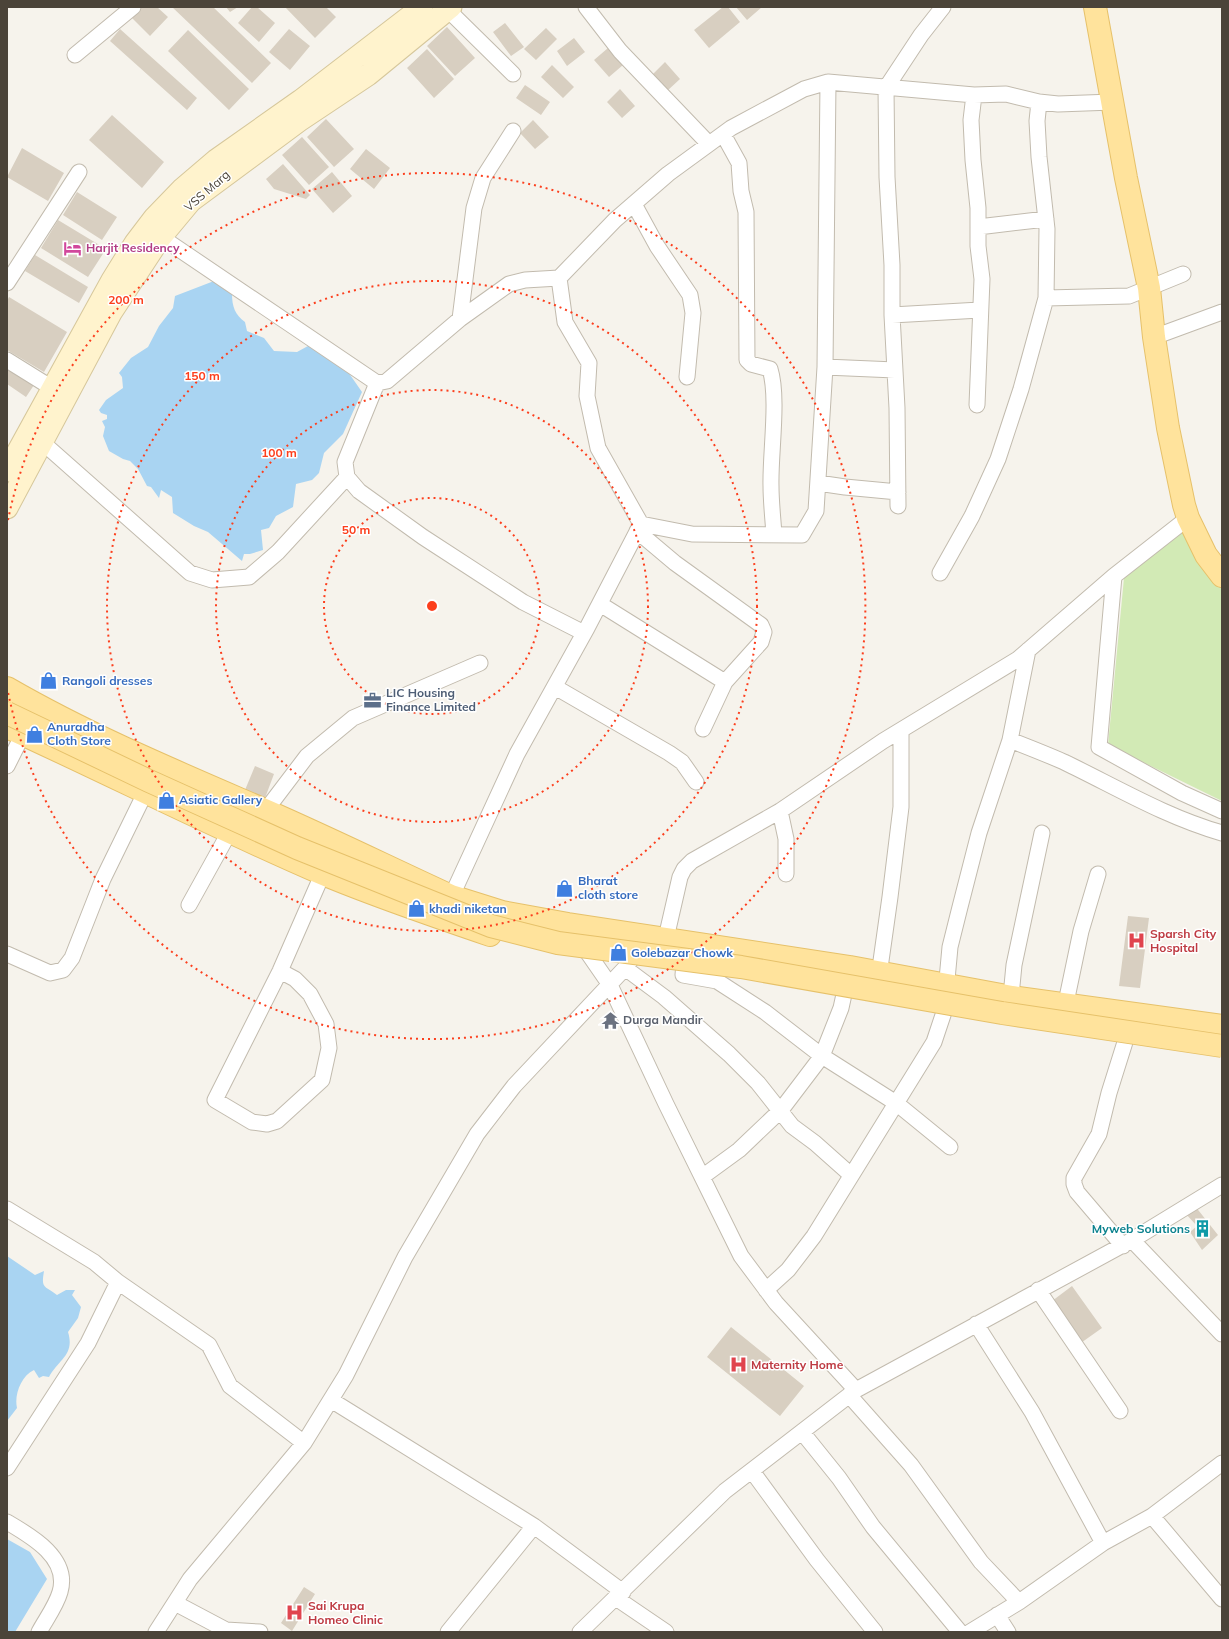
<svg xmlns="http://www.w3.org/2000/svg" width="1229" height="1639" font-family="Mulish,sans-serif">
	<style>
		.green { fill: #d2eab5 }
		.water { fill: #a9d4f2 }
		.building { fill: #d8cfc1 }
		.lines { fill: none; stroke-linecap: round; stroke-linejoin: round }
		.minor-casing { stroke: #c2bbae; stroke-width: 17 }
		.secondary-casing { stroke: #d6c79b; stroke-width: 23 }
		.primary-casing { stroke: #e6c16a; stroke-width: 24 }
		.minor { stroke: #fff; stroke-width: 15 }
		.secondary { stroke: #fff3cd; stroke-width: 21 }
		.primary { stroke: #ffe39c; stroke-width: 22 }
		.primary-bridge-casing { stroke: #e6c16a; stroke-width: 24; stroke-linecap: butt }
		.primary-bridge { stroke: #ffe39c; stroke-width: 22 }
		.ring { fill: none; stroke: #fc3f1d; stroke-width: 2; stroke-dasharray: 2 4 }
		.labels { text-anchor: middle; stroke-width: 3; stroke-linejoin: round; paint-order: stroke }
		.street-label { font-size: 12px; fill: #4b4439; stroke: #fff }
		.hotel-label { font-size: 12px; font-weight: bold; fill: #b23c85; stroke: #fff; text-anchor: start }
		.shop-label { font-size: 12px; font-weight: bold; fill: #366cbe; stroke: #fff; text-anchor: start }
		.service-label { font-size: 12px; font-weight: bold; fill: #4e5e75; stroke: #fff; text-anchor: start }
		.health-label { font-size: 12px; font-weight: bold; fill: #be3a42; stroke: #fff; text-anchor: start }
		.worship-label { font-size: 12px; font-weight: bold; fill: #5b616d; stroke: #fff; text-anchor: start }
		.culture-label { font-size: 12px; font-weight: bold; fill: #0d838f; stroke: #fff; text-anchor: end }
		.centre { fill: #fc3f1d; stroke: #fff; stroke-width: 2 }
		.ring-label { font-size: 12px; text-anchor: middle; font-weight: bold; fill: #fc3f1d; stroke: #fff; stroke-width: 3; stroke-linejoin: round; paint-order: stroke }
	</style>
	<rect width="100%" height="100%" fill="#f6f3ec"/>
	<path class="green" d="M 1184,530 L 1222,590 L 1222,801 L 1108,745 L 1124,578 Z"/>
	<path class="water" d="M 214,281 L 232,294 C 232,306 235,315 245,322 L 247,331 L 264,338 L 274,351 L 297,352 L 308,346 L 309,335 L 337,356 L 362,392 L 343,434 L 324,453 L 319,473 L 312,480 L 296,484 L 293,507 L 276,516 L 269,528 L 261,530 L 263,550 L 250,554 L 244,554 L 242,561 L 208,532 L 194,526 L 173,513 L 172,497 L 161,490 L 159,498 L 151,487 L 147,486 L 138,469 L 130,461 L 123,459 L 109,451 L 103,436 L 105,427 L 102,421 L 107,419 L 107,415 L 101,413 L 99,410 L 106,400 L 123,388 L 122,377 L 119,373 L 131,358 L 148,347 L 159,326 L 173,308 L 175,296 Z
		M 7,1256 L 35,1275 L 44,1271 C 41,1289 44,1285 57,1295 L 66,1290 L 75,1290 L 72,1295 L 81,1307 L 78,1318 L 68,1332 C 75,1355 59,1359 49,1377 L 43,1376 L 39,1378 L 34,1370 C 21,1376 14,1395 17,1408 L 7,1421 Z
		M 7,1539 L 30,1552 L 47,1579 L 15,1632 L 7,1632 Z"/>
	<path class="building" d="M 142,7 L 157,7 L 168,17 L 150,36 L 132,18 Z
		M 172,7 L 213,7 L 271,63 L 252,83 Z
		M 226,7 L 238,7 L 230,12 Z
		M 252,7 L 257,7 L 275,23 L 259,42 L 238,23 Z
		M 285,7 L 326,7 L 336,17 L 315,38 Z
		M 723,7 L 728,7 L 740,22 L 709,48 L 694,30 Z
		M 736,7 L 762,7 L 747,20 Z
		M 505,23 L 524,47 L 511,56 L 493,32 Z
		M 447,27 L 475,58 L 455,76 L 427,46 Z
		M 546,28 L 557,39 L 536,60 L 524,49 Z
		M 120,29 L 197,98 L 187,110 L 110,41 Z
		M 289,29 L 310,46 L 290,70 L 269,52 Z
		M 188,30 L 249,89 L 229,110 L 168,51 Z
		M 574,38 L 585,52 L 567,66 L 557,51 Z
		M 608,48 L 623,65 L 609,77 L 594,60 Z
		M 427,49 L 454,79 L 434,98 L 407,68 Z
		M 665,62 L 680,79 L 667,91 L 652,75 Z
		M 552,65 L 574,87 L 563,98 L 541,77 Z
		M 525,85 L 550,102 L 541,115 L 516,98 Z
		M 620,89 L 635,106 L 622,118 L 607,102 Z
		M 112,115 L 164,162 L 142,188 L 89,140 Z
		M 326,119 L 354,149 L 334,167 L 307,137 Z
		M 533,120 L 549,137 L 535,149 L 520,133 Z
		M 302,137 L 329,167 L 309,185 L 282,155 Z
		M 22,148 L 64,173 L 48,201 L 7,177 Z
		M 366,149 L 390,168 L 374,189 L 350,169 Z
		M 283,164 L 310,195 L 306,199 L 274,189 L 266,179 Z
		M 332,172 L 352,196 L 333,213 L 312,189 Z
		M 77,192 L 117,217 L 102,240 L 63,215 Z
		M 58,220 L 106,249 L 88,277 L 41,248 Z
		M 35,255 L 88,287 L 79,303 L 25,271 Z
		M 9,297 L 67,332 L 44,372 L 7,350 L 7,301 Z
		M 7,366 L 34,385 L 26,397 L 7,384 Z
		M 255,766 L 274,774 L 265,798 L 245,790 Z
		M 1128,916 L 1149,918 L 1140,988 L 1119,986 Z
		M 1195,1206 L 1218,1235 L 1202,1250 L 1190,1232 L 1197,1226 L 1185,1213 Z
		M 1072,1286 L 1102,1328 L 1078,1345 L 1048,1304 Z
		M 731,1327 L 804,1386 L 780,1416 L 707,1357 Z
		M 304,1587 L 315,1594 L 292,1631 L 281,1623 Z"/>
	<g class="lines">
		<defs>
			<path id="minor" d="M 586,7 L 620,51 L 709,144
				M 448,10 L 513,74
				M 75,55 L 133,7
				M 828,82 L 825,367 L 816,511 L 802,535 L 692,534 L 641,524 L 598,448 L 587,396 L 589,363 L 565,322 L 559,278 L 615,220 L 668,174 L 731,128 L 804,89 L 828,82 L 974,95 L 1006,94 L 1039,102 L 1058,104 L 1113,102
				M 974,95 L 971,120 L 973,160 L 978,208 L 978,246 L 982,279 L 977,405
				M 723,134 L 739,163 L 741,191 L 746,212 L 747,360 L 751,364 L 770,369 C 779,398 770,454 771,486 C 771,502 773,519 774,535
				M 634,204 L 657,246 L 690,295 L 693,313 L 687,377
				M 978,227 L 1046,219
				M 161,237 L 377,383 L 387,381 L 460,319 L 509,284 L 525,280 L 559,278
				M 7,283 L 79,172
				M 1046,298 L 1129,296 L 1183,274
				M 892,315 L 980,310
				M 460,319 L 474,208 L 483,178 L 513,131
				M 1154,337 L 1222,312
				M 7,360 L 52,388
				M 825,367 L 895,370
				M 377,383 L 345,462 L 347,477 L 359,491 L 423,537 L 523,602 L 584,633
				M 42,442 L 190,573 L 212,580 L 249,577 L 278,552 L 347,477
				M 818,483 L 845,487 L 898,492
				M 898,506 L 897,408 L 892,315 L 892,265 L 887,177 L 886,88 L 921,35 L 943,7
				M 637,531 L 675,563 L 761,625 L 764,632 L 761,642 L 725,682 L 703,729
				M 940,573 L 972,516 L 998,459 L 1021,389 L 1046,298 L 1047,229 L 1039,157 L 1037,121 L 1039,102
				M 1114,576 L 1099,747 L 1182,793 L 1222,811
				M 600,604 L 725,682
				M 555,687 L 669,753 L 682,762 L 696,782
				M 1010,740 L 1028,650
				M 7,766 L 23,734
				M 266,810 L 307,756 L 353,718 L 480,663
				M 780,811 L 786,839 L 786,874
				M 448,904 L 517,754 L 587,628 L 641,524
				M 189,905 L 230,831
				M 666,938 L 680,877 L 684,869 L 692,861 L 780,811 L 883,741 L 1018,659 L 1114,576 L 1188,518
				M 581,943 L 610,985 L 666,1104 L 741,1256 L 776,1303 L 856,1390
				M 685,951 L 683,975 L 717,981 L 765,1012 L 822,1056 L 896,1103 L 950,1147
				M 7,954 L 50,973 L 63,970 L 72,958 L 103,879 L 145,793
				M 625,968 L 664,997 L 729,1054 L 758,1083 L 792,1126 L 815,1143 L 851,1175
				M 280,971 L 295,979 L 310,994 L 326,1024 L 329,1048 L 322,1080 L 277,1121 L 267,1124 L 252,1122 L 215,1100 L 280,971 L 326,866
				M 878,982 L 890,897 L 901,807 L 901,731
				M 1010,1006 L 1014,965 L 1042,833
				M 1064,1012 L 1081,931 L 1098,874
				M 702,1177 L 739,1150 L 781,1110 L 822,1056 L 841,1008 L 848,976
				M 7,1209 L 94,1262 L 118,1282 L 209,1345 L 230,1386 L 304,1443
				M 1132,1240 L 1222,1334
				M 1123,1246 L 1077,1192 L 1074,1184 L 1074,1178 L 1099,1134 L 1109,1093 L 1131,1023
				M 766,1290 L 788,1270 L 814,1236 L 934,1042 L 944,1012 L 950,947 L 960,907 L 979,833 L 1010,740 C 1028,747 1046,754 1064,762 C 1116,787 1166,817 1222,833
				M 1038,1290 L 1120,1411
				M 976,1324 L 1032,1412 L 1103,1543
				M 849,1395 L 911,1465 L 981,1562 L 1019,1602
				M 331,1400 L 534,1526 L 623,1592
				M 802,1432 L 839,1478 L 873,1527 L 960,1632
				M 7,1468 L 88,1343 L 118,1282
				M 752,1471 L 817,1560 L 875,1632
				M 1152,1516 L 1222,1599
				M 7,1522 C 31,1536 70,1558 60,1592 C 56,1606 46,1619 39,1632
				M 616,1598 L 666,1632
				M 175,1603 L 226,1630 L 260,1632
				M 997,1615 L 1008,1632
				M 156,1632 L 190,1579 L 304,1443 L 346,1375 L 405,1257 L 477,1134 L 514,1086 L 625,968 L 640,948
				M 448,1632 L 534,1526
				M 580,1632 L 725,1491 L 856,1390 L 1132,1240 L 1222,1185
				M 970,1632 L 1019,1602 L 1103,1543 L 1152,1516 L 1222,1463"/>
			<path id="secondary" d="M 7,471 L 112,280 L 135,243 L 154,218 L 182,189 L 216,160 L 301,100 L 422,7
				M 7,508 L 111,313 L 161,237 L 191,201 L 299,121 L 368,75 L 451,7"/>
			<path id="primary" d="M 1095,7 L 1126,178 L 1149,288 L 1154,337 L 1168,428 L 1184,505 L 1188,518 L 1206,555 L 1222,576
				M 7,688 C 90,736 179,773 267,811 C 329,838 390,868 451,896 L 502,912 L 568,924 L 850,967 L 1012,997 L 1222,1026
				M 7,727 C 112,775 216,828 323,874 C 378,897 434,916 490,935"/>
		</defs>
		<use href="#minor" class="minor-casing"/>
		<use href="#secondary" class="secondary-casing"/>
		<use href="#primary" class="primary-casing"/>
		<use href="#minor" class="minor"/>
		<use href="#secondary" class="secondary"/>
		<use href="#primary" class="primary"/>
		<defs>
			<path id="primary-bridge" d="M 7,713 L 149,781 L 297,848 L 491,926 L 558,943 L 741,967 L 1002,1013 L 1222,1046"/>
		</defs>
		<use href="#primary-bridge" class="primary-bridge-casing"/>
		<use href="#primary-bridge" class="primary-bridge"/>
	</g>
	<g class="ring">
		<circle cx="432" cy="606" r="108"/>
		<circle cx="432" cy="606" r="216"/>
		<circle cx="432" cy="606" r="325"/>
		<path d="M8 520A433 433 0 1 1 8 692"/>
	</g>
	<defs>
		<symbol id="hotel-bare" viewBox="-9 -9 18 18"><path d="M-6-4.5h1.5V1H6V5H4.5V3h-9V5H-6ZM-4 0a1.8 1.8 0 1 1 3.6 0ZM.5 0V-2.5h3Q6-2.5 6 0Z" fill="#d1479c" stroke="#fff" stroke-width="2.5" paint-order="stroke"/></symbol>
		<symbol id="shop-bare" viewBox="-9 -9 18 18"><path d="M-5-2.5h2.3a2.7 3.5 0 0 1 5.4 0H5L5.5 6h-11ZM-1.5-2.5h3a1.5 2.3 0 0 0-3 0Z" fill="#3f7fe0" stroke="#fff" stroke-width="2.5" paint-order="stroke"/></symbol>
		<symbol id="office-bare" viewBox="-9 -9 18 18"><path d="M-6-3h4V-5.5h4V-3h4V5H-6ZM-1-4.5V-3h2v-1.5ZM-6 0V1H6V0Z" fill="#5c6f8a" stroke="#fff" stroke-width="2.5" paint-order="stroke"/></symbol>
		<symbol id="hospital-bare" viewBox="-9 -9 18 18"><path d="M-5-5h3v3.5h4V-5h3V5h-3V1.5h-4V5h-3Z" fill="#e0444e" stroke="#fff" stroke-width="2.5" paint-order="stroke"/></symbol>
		<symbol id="temple-bare" viewBox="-9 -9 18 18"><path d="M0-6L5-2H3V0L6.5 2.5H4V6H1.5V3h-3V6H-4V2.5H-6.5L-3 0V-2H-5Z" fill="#6b7280" stroke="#fff" stroke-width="2.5" paint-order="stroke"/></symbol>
		<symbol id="building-bare" viewBox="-9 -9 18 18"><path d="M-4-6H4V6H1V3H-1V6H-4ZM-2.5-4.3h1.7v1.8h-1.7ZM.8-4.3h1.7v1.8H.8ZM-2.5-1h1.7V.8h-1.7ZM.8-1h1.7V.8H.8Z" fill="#0f9aa8" stroke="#fff" stroke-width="2.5" paint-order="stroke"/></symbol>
	</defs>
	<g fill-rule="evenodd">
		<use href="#hotel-bare" x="60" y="236" width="25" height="25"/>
		<use href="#shop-bare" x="36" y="668" width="25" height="25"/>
		<use href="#office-bare" x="360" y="688" width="25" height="25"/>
		<use href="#shop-bare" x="22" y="722" width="25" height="25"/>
		<use href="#shop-bare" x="154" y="788" width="25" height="25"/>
		<use href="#shop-bare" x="552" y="876" width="25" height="25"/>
		<use href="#shop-bare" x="404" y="896" width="25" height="25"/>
		<use href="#hospital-bare" x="1124" y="928" width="25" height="25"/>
		<use href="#shop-bare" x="606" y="940" width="25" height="25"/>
		<use href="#temple-bare" x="598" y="1008" width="25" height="25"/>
		<use href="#building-bare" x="1190" y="1216" width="25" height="25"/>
		<use href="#hospital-bare" x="726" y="1352" width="25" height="25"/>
		<use href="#hospital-bare" x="282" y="1600" width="25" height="25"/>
	</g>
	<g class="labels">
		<g class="street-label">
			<text transform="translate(207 191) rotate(-41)" y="4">VSS Marg</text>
		</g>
		<g class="hotel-label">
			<text x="86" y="252">Harjit Residency</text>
		</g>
		<g class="shop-label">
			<text x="62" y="685">Rangoli dresses</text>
			<text x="47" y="731">Anuradha<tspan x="47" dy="14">Cloth Store</tspan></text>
			<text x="179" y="804">Asiatic Gallery</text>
			<text x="578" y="885">Bharat<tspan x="578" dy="14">cloth store</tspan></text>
			<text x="429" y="913">khadi niketan</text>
			<text x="631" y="957">Golebazar Chowk</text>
		</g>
		<g class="service-label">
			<text x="386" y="697">LIC Housing<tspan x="386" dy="14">Finance Limited</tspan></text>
		</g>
		<g class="health-label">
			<text x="1150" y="938">Sparsh City<tspan x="1150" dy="14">Hospital</tspan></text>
			<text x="751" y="1369">Maternity Home</text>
			<text x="308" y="1610">Sai Krupa<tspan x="308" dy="14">Homeo Clinic</tspan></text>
		</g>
		<g class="worship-label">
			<text x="623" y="1024">Durga Mandir</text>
		</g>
		<g class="culture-label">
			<text x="1190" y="1233">Myweb Solutions</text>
		</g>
	</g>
	<circle cx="432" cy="606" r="6" class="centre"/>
	<g class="ring-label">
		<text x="126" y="304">200 m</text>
		<text x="202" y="380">150 m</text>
		<text x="279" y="457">100 m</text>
		<text x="356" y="534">50 m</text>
	</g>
	<rect width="1229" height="1639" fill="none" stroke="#4b4439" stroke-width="16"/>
</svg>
